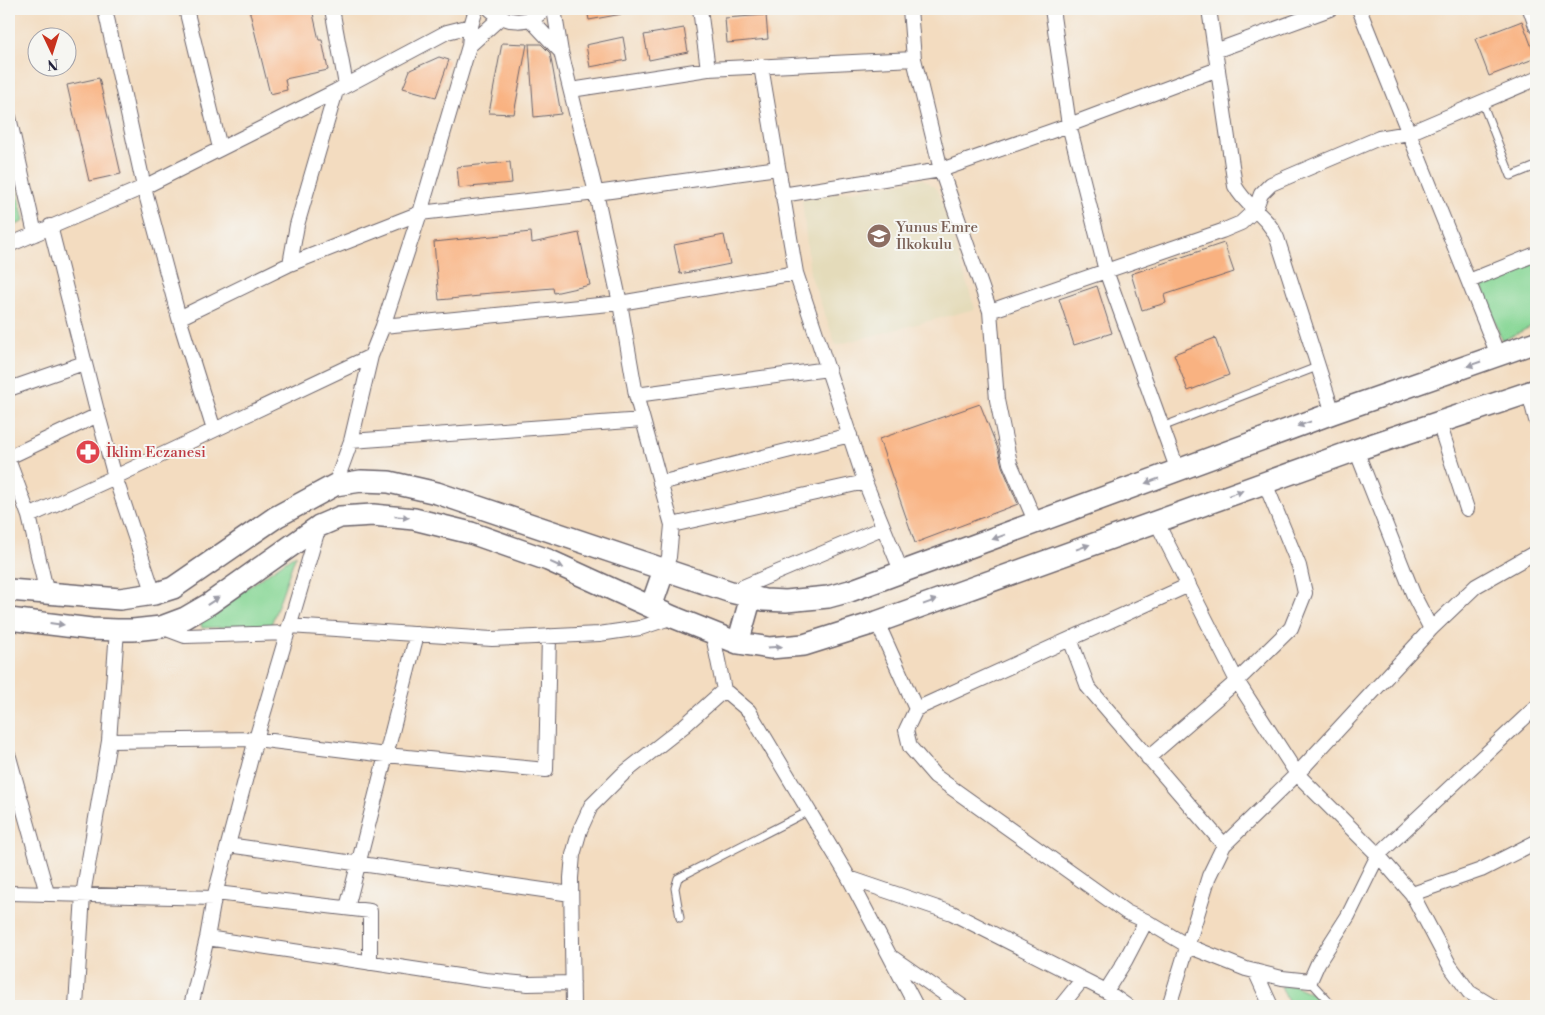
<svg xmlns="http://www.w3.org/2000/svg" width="1545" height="1015" font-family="'Libre Bodoni',serif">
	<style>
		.built { fill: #e4dbba }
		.green { fill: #88d796; stroke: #557c68 }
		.building { fill: #f9b281 }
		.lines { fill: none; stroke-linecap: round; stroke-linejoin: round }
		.lane-casing { stroke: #6b636a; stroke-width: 9 }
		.street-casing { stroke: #6b636a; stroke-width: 16 }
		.primary-casing { stroke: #6b636a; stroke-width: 24 }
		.lane { stroke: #fff; stroke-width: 7 }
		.street { stroke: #fff; stroke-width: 14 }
		.primary { stroke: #fff; stroke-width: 21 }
		.oneway { fill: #9c9ca7 }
		.labels { text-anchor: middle; stroke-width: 4; stroke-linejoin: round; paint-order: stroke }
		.education-label { font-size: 15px; fill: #785e54; stroke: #f6f6f2; text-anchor: start }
		.health-label { font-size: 15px; fill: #be3a42; stroke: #f6f6f2; text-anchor: start }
	</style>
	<rect width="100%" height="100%" fill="#f6f6f2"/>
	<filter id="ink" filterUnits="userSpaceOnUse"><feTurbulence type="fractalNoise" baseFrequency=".02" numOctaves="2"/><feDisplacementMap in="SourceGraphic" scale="10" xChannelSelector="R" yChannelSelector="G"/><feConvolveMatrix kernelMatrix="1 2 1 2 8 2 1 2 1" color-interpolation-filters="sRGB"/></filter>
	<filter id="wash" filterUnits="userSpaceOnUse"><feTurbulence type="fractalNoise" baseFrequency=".0096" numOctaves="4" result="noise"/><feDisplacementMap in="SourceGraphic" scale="20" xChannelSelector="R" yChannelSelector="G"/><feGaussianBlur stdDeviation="1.12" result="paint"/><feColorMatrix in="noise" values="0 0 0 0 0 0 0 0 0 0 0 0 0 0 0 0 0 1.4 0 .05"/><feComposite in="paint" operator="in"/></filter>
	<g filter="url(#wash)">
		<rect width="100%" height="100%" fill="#f3dcc0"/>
		<path class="built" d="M 923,179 L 937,189 L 975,309 L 836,345 L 810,274 L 802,199 Z"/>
		<path class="green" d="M 9,153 L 24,221 L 9,229 Z
			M 1536,261 L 1536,324 L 1502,341 L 1481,283 Z
			M 296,554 L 271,625 L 202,628 L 200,620 Z
			M 1293,985 L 1317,996 L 1324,1006 L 1290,1006 L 1281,986 Z"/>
		<g id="blocks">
			<path class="building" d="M 249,9 L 312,9 L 319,40 L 322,40 L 328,70 L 285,79 L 287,90 L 270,94 Z
				M 587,9 L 622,9 L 622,14 L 589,20 Z
				M 766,15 L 768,39 L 727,43 L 725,18 Z
				M 1522,21 L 1536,58 L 1489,76 L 1475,39 Z
				M 684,28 L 688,52 L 649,60 L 644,35 Z
				M 623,37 L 627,60 L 590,67 L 586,45 Z
				M 502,43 L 527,44 L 514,114 L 489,113 Z
				M 529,44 L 541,44 L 550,53 L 561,114 L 534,117 Z
				M 439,57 L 449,60 L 436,97 L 403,88 L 410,70 Z
				M 99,78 L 121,174 L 89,181 L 67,85 Z
				M 510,162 L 512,183 L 459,188 L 457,167 Z
				M 531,232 L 532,243 L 579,233 L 590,285 L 554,293 L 553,288 L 480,294 L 480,296 L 439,300 L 434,242 Z
				M 724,235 L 730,264 L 680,274 L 674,245 Z
				M 1224,243 L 1234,272 L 1164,295 L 1166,303 L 1142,310 L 1131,274 Z
				M 1097,286 L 1112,333 L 1074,345 L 1059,299 Z
				M 1215,338 L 1229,375 L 1188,391 L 1174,354 Z
				M 980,404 L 998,449 L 1002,466 L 1018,504 L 915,543 L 879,439 Z"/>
		</g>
	</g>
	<g filter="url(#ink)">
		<use href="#blocks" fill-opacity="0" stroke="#6b636a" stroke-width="1"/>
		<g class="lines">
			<defs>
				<path id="lane" d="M 1482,102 L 1511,176 L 1536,166
					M 1162,427 L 1317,367
					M 680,918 L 675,888 L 678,878 L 809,811
					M 1310,981 L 1333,1006"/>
				<path id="street" d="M 105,9 L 144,187 L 179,318 L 214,430
					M 186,9 L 220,148
					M 332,9 L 346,85
					M 490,9 C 505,24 530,25 545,9
					M 554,9 L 561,52 L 596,193 L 620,303 L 636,395 L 672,525 L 669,557 L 664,570
					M 700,9 L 708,69
					M 910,9 L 914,59 L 941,170 L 990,311 L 997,400 L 1010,463 L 1036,523
					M 1052,9 L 1069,125 L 1106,271 L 1178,471
					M 1209,9 L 1235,186 C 1246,207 1268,216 1277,238 L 1333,413
					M 1359,9 L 1498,355
					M 1530,9 L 1536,26
					M 530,19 L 561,52
					M 469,46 L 501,17
					M 1215,51 L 1330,9
					M 761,66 L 796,273 L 865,482 L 902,573
					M 571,90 L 708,69 L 914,59
					M 9,117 L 35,234
					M 782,195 L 941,170 L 1069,125 L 1218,69
					M 50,226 L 98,415 L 115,477 L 154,594
					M 9,245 L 144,187 L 336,91 L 447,32 L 471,26
					M 290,264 L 297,225 L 336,91
					M 1469,281 L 1536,254
					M 990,311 L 1222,231 L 1241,223 L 1255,210 L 1261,194 L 1271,184 L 1379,138 L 1409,133 L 1536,79
					M 179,318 L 290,264 L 420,213 L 596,193 L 778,168
					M 383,326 L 620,303 L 796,273
					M 9,389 L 84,363
					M 1529,393 L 1536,420
					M 636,395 L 828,369
					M 1439,423 L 1467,509
					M 351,441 L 643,420
					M 1356,450 L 1414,596 L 1431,629
					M 9,457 L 98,415
					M 9,462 L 29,516
					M 660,483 L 850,435
					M 335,485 L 351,441 L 371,356 L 383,326 L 420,213 L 469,46 L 471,26 L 476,9
					M 1156,521 L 1237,681 L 1297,774 L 1378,855 L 1536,707
					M 672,525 L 865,482
					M 1189,585 L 916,709 L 906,730 L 910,747 L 935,776 L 1126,912 L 1146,921 L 1188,946 L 1246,969 L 1282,978 L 1310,981 L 1318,963 L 1348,916 L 1378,855 L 1412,894 L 1450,966 L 1469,992 L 1492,1006
					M 731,592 L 882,528
					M 47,594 L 29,516 L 115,477 L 371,356
					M 877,622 L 916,709
					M 289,626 L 492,639 L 599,634 L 640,628 L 673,617
					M 161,627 L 185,636 L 287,633
					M 712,631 L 724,690 L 749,711 L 849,878 L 916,1006
					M 1070,639 L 1088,687 L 1224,845
					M 109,741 L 256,739 L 386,755 L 546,770 L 549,636
					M 9,757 L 47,893
					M 1148,758 L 1237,681 L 1291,628 L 1305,593 L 1299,566 L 1265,483
					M 228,845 L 571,894
					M 849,878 L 952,913 L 1106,991 L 1127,1006
					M 9,893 L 214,898
					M 216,893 L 370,911 L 370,963
					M 1412,894 L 1481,870 L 1536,842
					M 347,908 L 417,634
					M 207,938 L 485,980 L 528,984 L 573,983
					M 893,958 L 962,1006
					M 1255,971 L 1271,1006
					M 1106,991 L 1125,961 L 1146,921
					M 76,1006 L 83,895 L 109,741 L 117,630
					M 191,1006 L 207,938 L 214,898 L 256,739 L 319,526
					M 573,1006 L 571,878 L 573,855 L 580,830 L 591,806 L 623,774 L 684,726 L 724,690
					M 1061,1006 L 1082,980
					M 1169,1006 L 1209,876 L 1224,845 L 1297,774 L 1431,629 L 1476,586 L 1536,552"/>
				<path id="primary" d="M 9,590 L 120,599 L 154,594 L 173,588 L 276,517 L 335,485 L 361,481 L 389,482 L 437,493 L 731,592 L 764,600 L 786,601 L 828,597 L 850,591 L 1333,413 L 1536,342
					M 651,607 L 664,570
					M 9,619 L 91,629 L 117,630 L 133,630 L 161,627 L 185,618 L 209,604 L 319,526 L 340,517 L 373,515 L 414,519 L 471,533 L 548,560 L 673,617 L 738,643 L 770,648 L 804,645 L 877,622 L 1356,450 L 1536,390
					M 738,643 L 751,597"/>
			</defs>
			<use href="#lane" class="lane-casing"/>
			<use href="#street" class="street-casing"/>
			<use href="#primary" class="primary-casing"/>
			<use href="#lane" class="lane"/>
			<use href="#street" class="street"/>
			<use href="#primary" class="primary"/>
		</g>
		<defs><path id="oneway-solid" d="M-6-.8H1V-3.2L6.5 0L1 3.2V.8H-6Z" transform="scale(1.25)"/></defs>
		<g class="oneway">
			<use href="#oneway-solid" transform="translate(1474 364) rotate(161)"/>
			<use href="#oneway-solid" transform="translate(1304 424) rotate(160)"/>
			<use href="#oneway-solid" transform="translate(1152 481) rotate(160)"/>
			<use href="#oneway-solid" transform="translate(1236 493) rotate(-19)"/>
			<use href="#oneway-solid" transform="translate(402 517) rotate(5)"/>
			<use href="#oneway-solid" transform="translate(999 537) rotate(160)"/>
			<use href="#oneway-solid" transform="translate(1083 547) rotate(-20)"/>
			<use href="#oneway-solid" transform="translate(557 565) rotate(24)"/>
			<use href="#oneway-solid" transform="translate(213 601) rotate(-34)"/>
			<use href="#oneway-solid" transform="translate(930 602) rotate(-20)"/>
			<use href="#oneway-solid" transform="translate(57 624) rotate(7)"/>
			<use href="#oneway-solid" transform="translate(775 647) rotate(-3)"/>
		</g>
	</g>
	<defs>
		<symbol id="school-disc" viewBox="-11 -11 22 22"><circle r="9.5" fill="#8d6e63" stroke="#f6f6f2"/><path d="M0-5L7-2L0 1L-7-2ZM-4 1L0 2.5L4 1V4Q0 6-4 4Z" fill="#fff"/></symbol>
		<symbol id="pharmacy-disc" viewBox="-11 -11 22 22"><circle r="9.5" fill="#e0444e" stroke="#f6f6f2"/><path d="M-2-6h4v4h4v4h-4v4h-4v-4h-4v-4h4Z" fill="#fff"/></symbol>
	</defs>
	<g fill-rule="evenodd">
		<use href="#school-disc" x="865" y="222" width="28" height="28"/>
		<use href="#pharmacy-disc" x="74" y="438" width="28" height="28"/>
	</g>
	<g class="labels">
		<g class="education-label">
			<text x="896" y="232">Yunus Emre<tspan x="896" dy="17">İlkokulu</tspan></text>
		</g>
		<g class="health-label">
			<text x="106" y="457">İklim Eczanesi</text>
		</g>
	</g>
	<rect width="1545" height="1015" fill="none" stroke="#f6f6f2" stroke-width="30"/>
	<g transform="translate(52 52) rotate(176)"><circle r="24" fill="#f6f6f2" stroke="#a1a1a9"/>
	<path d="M0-4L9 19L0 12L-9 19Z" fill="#c8321e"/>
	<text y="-8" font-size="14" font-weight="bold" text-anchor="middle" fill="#22223b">N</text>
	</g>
</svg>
